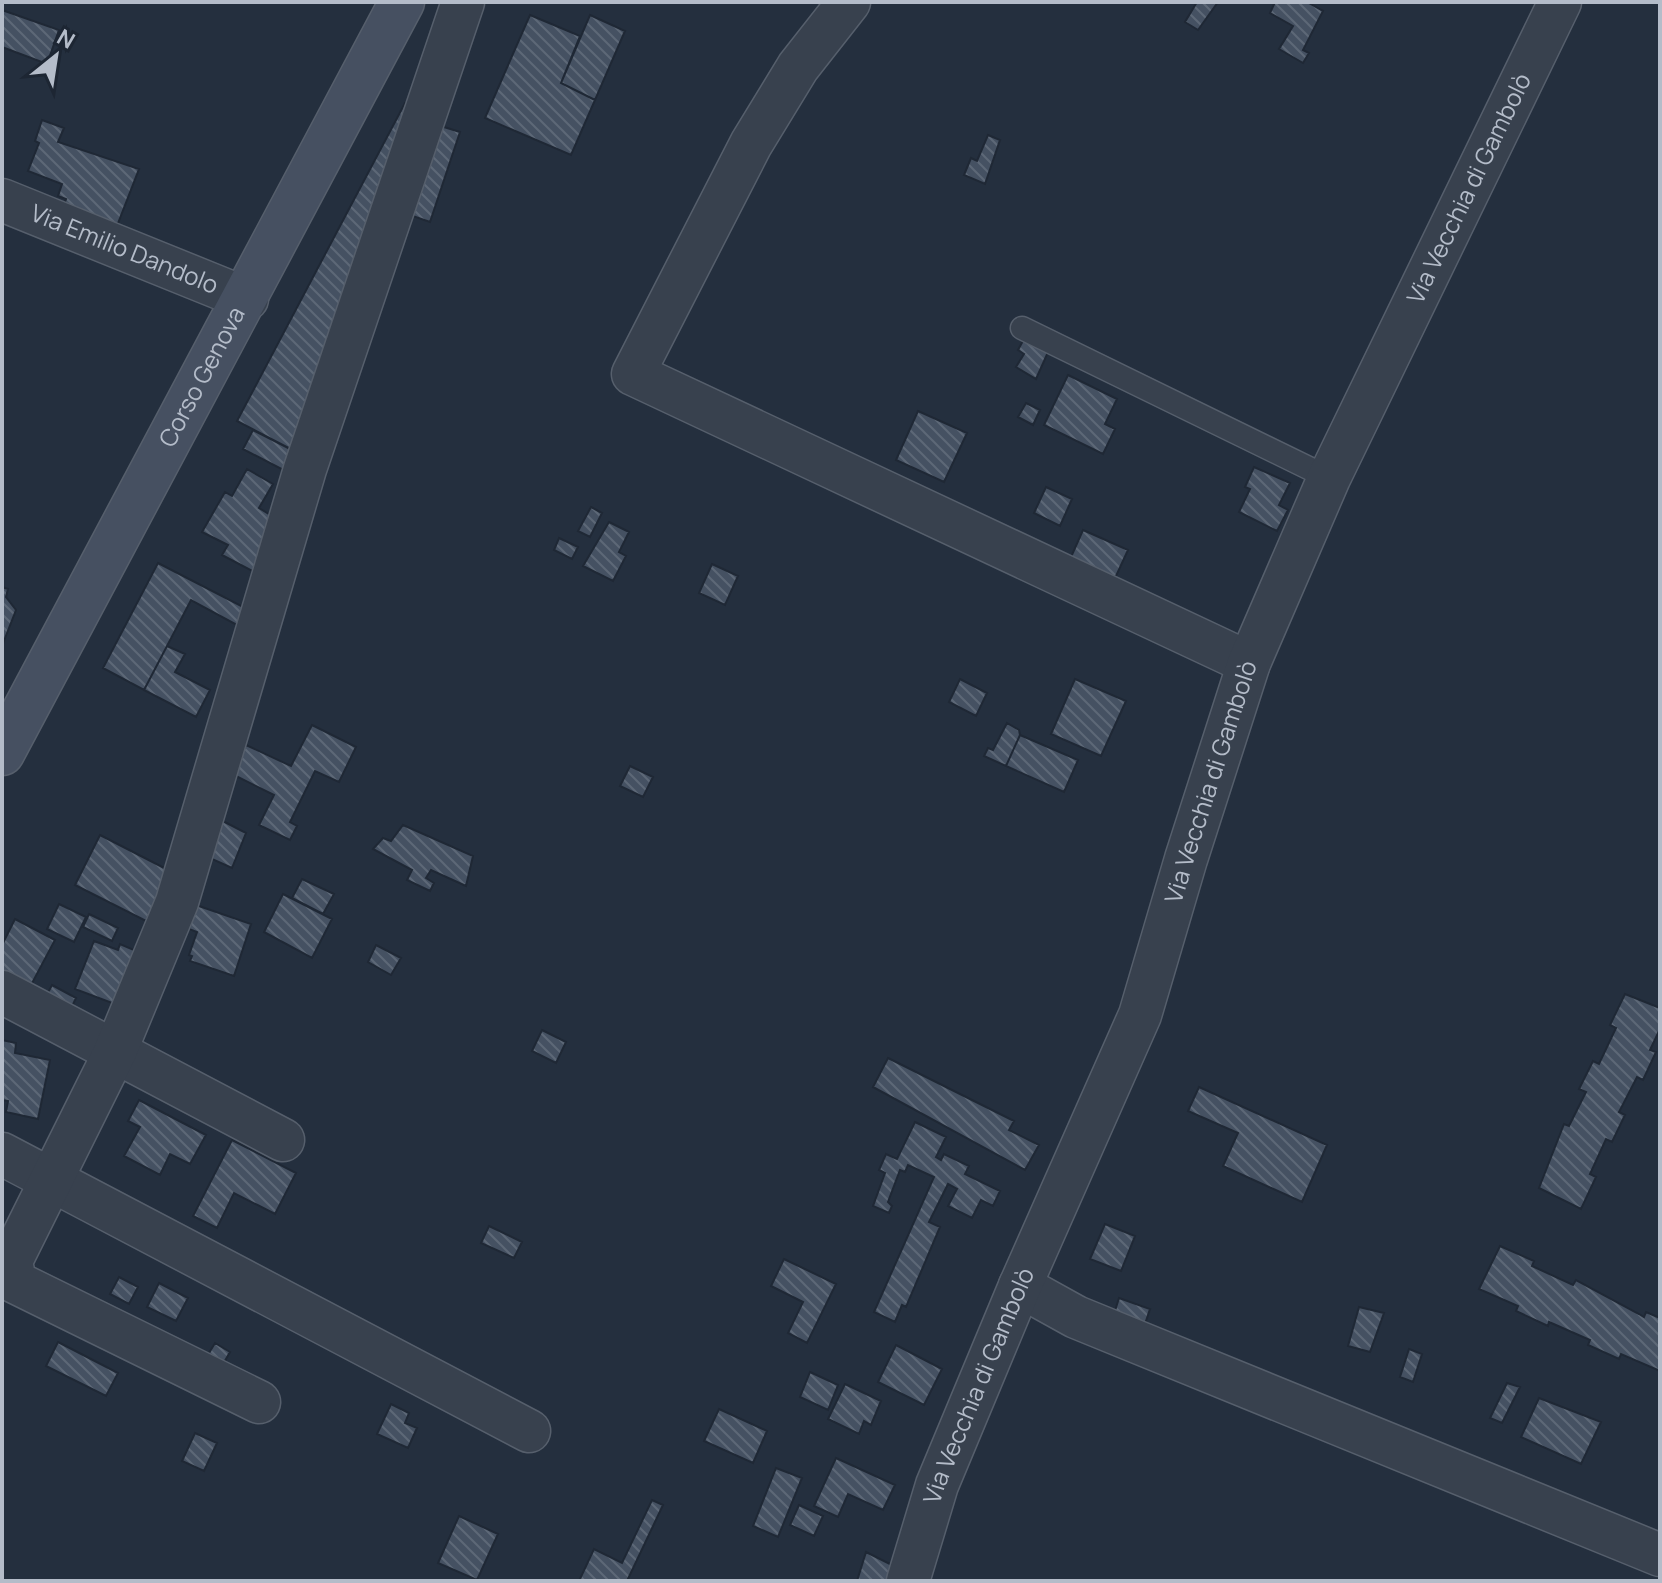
<svg xmlns="http://www.w3.org/2000/svg" width="1662" height="1583" font-family="Manrope,sans-serif">
	<style>
		.building { fill: url(#building-back-hatch); stroke: #1f2835; stroke-width: 2 }
		.lines { fill: none; stroke-linecap: round; stroke-linejoin: round }
		.service-casing { stroke: #565f6c; stroke-width: 25 }
		.minor-casing { stroke: #565f6c; stroke-width: 45 }
		.secondary-casing { stroke: #565f6c; stroke-width: 47 }
		.service { stroke: #38414e; stroke-width: 22 }
		.minor { stroke: #38414e; stroke-width: 42 }
		.secondary { stroke: #465061; stroke-width: 44 }
		.labels { text-anchor: middle; stroke-width: 6; stroke-linejoin: round; paint-order: stroke }
		.street-label { font-size: 24px; fill: #b4bcc9; stroke: #1d2633 }
	</style>
	<defs>
		<pattern id="building-back-hatch" width="6" height="6" patternUnits="userSpaceOnUse" patternTransform="scale(2)"><rect width="6" height="6" fill="#455162"/><path d="M-1 5l2 2M0 0l6 6M5-1l2 2" fill="none" stroke="#5d6877"/></pattern>
	</defs>
	<rect width="100%" height="100%" fill="#242f3e"/>
	<path class="building" d="M 1197,2 L 1218,2 L 1198,30 L 1185,22 Z
		M 1275,2 L 1307,2 L 1323,11 L 1303,50 L 1309,53 L 1303,63 L 1279,49 L 1293,26 L 1270,13 Z
		M 2,10 L 59,30 L 47,64 L 2,47 Z
		M 530,15 L 580,36 L 561,83 L 595,100 L 571,155 L 485,118 Z
		M 590,15 L 625,31 L 595,100 L 561,83 Z
		M 405,103 L 414,107 L 300,454 L 237,421 Z
		M 42,120 L 64,128 L 58,142 L 139,169 L 115,231 L 61,212 L 66,199 L 58,196 L 62,184 L 28,171 L 39,143 L 35,141 Z
		M 431,123 L 460,132 L 430,222 L 401,212 Z
		M 988,135 L 1000,140 L 985,184 L 964,175 L 971,158 L 977,161 Z
		M 1025,337 L 1049,350 L 1036,379 L 1016,367 L 1024,354 L 1018,350 Z
		M 1068,375 L 1117,399 L 1105,424 L 1115,429 L 1103,454 L 1044,425 Z
		M 1026,403 L 1040,410 L 1033,425 L 1018,417 Z
		M 918,411 L 967,433 L 944,482 L 896,460 Z
		M 253,430 L 300,454 L 293,475 L 243,449 Z
		M 1254,467 L 1290,483 L 1279,505 L 1288,510 L 1277,531 L 1239,512 L 1250,489 L 1245,487 Z
		M 247,469 L 273,484 L 259,508 L 280,521 L 260,575 L 222,555 L 228,545 L 202,532 L 225,492 L 232,496 Z
		M 1046,487 L 1072,499 L 1060,526 L 1034,513 Z
		M 591,507 L 602,513 L 590,537 L 578,531 Z
		M 609,522 L 629,532 L 619,552 L 626,556 L 613,581 L 583,566 Z
		M 1083,530 L 1128,550 L 1111,587 L 1067,566 Z
		M 559,538 L 578,547 L 572,559 L 554,550 Z
		M 158,563 L 253,612 L 248,631 L 191,600 L 144,690 L 103,668 Z
		M 712,564 L 738,576 L 725,605 L 699,593 Z
		M 2,587 L 8,589 L 6,597 L 16,610 L 2,646 Z
		M 167,646 L 185,654 L 175,672 L 210,690 L 196,717 L 144,690 Z
		M 960,679 L 987,693 L 976,716 L 949,702 Z
		M 1075,679 L 1126,701 L 1101,756 L 1051,734 Z
		M 1007,723 L 1019,730 L 1020,735 L 1006,766 L 984,756 L 988,748 L 993,750 Z
		M 312,725 L 356,747 L 339,782 L 315,771 L 290,822 L 297,826 L 290,840 L 259,825 L 274,795 L 232,774 L 246,745 L 291,766 Z
		M 1020,735 L 1078,760 L 1064,792 L 1006,766 Z
		M 630,766 L 653,777 L 643,797 L 620,786 Z
		M 217,818 L 246,833 L 232,868 L 203,855 Z
		M 403,825 L 473,856 L 466,886 L 431,870 L 426,878 L 434,883 L 430,891 L 407,880 L 412,870 L 373,849 L 383,838 L 391,841 Z
		M 100,835 L 172,872 L 146,921 L 75,885 Z
		M 302,879 L 334,894 L 323,914 L 292,898 Z
		M 283,894 L 332,919 L 312,958 L 264,932 Z
		M 59,904 L 86,917 L 74,942 L 47,929 Z
		M 196,905 L 251,924 L 234,976 L 190,961 L 192,956 L 189,955 L 197,932 L 189,929 Z
		M 89,914 L 118,928 L 112,941 L 83,927 Z
		M 15,919 L 55,940 L 30,987 L 2,972 L 2,945 Z
		M 94,941 L 118,950 L 120,944 L 141,953 L 120,1006 L 75,989 Z
		M 376,945 L 401,958 L 391,975 L 368,962 Z
		M 52,985 L 76,998 L 68,1015 L 43,1002 Z
		M 1625,994 L 1660,1008 L 1660,1029 L 1650,1050 L 1656,1052 L 1643,1080 L 1637,1077 L 1619,1112 L 1625,1115 L 1612,1142 L 1606,1139 L 1590,1174 L 1596,1177 L 1581,1209 L 1539,1188 L 1564,1124 L 1569,1126 L 1586,1092 L 1579,1089 L 1593,1061 L 1599,1064 L 1616,1028 L 1610,1025 Z
		M 542,1030 L 566,1042 L 556,1063 L 532,1051 Z
		M 2,1040 L 16,1043 L 15,1053 L 50,1060 L 38,1119 L 6,1112 L 8,1101 L 2,1100 Z
		M 888,1058 L 1014,1121 L 1009,1130 L 1039,1145 L 1025,1170 L 873,1087 Z
		M 1199,1087 L 1327,1145 L 1302,1202 L 1223,1166 L 1238,1133 L 1188,1111 Z
		M 139,1100 L 206,1135 L 190,1164 L 170,1154 L 160,1175 L 124,1156 L 140,1127 L 128,1121 Z
		M 915,1122 L 946,1137 L 936,1157 L 941,1160 L 944,1154 L 969,1166 L 965,1174 L 1000,1191 L 993,1206 L 981,1200 L 972,1218 L 948,1206 L 957,1189 L 948,1184 L 929,1222 L 940,1227 L 906,1307 L 902,1305 L 895,1322 L 874,1312 L 934,1177 L 908,1165 L 905,1172 L 900,1170 L 888,1202 L 892,1206 L 889,1213 L 873,1206 L 885,1173 L 879,1170 L 886,1154 L 897,1159 Z
		M 232,1140 L 296,1173 L 275,1214 L 234,1193 L 217,1228 L 193,1216 Z
		M 1105,1224 L 1135,1236 L 1121,1271 L 1090,1259 Z
		M 489,1226 L 522,1242 L 514,1258 L 481,1243 Z
		M 1500,1246 L 1534,1261 L 1532,1266 L 1573,1285 L 1576,1280 L 1639,1314 L 1644,1317 L 1646,1312 L 1660,1318 L 1660,1371 L 1621,1354 L 1619,1359 L 1588,1345 L 1590,1340 L 1549,1322 L 1548,1326 L 1516,1311 L 1518,1306 L 1479,1289 Z
		M 784,1259 L 836,1284 L 807,1343 L 788,1333 L 803,1302 L 771,1286 Z
		M 119,1277 L 138,1287 L 129,1304 L 110,1294 Z
		M 159,1283 L 188,1298 L 176,1321 L 147,1307 Z
		M 1119,1298 L 1150,1309 L 1145,1324 L 1114,1314 Z
		M 1359,1307 L 1384,1313 L 1370,1352 L 1348,1346 Z
		M 58,1342 L 118,1373 L 106,1396 L 46,1366 Z
		M 215,1343 L 230,1352 L 218,1373 L 203,1363 Z
		M 896,1345 L 942,1369 L 924,1405 L 878,1382 Z
		M 1409,1349 L 1422,1354 L 1413,1382 L 1400,1377 Z
		M 810,1372 L 838,1385 L 828,1410 L 800,1397 Z
		M 1507,1383 L 1520,1387 L 1502,1423 L 1490,1418 Z
		M 845,1384 L 881,1401 L 871,1425 L 864,1421 L 859,1434 L 828,1419 Z
		M 1539,1398 L 1601,1422 L 1581,1464 L 1521,1437 Z
		M 391,1404 L 409,1413 L 405,1423 L 417,1428 L 408,1448 L 377,1434 Z
		M 719,1409 L 767,1431 L 753,1463 L 704,1441 Z
		M 195,1433 L 217,1443 L 204,1471 L 182,1461 Z
		M 836,1458 L 895,1485 L 883,1510 L 848,1494 L 838,1517 L 814,1506 Z
		M 776,1468 L 802,1478 L 778,1537 L 753,1526 Z
		M 652,1500 L 663,1505 L 627,1581 L 579,1581 L 594,1549 L 622,1563 Z
		M 799,1505 L 823,1516 L 814,1536 L 790,1525 Z
		M 459,1516 L 498,1534 L 477,1580 L 438,1563 Z
		M 866,1552 L 892,1565 L 887,1581 L 857,1581 Z"/>
	<g class="lines">
		<defs>
			<path id="service" d="M 1022,328 L 1329,478"/>
			<g id="minor">
				<path d="M 849,2 L 798,67 L 751,144 L 633,374 L 1249,663"/>
				<path id="s1" d="M 2,200 L 247,299"/>
				<path d="M 2,992 L 283,1140"/>
				<path d="M 2,1154 L 529,1431"/>
				<path d="M 1020,1286 L 1076,1317 L 1660,1555"/>
				<path d="M 259,1402 L 15,1282 L 11,1261 L 115,1052 L 177,902 L 305,469 L 463,2"/>
				<path id="s2" d="M 908,1581 L 937,1485 L 1020,1286 L 1140,1015 L 1186,859 L 1249,663 L 1329,478 L 1560,2"/>
			</g>
			<g id="secondary">
				<path id="s3" d="M 2,753 L 402,2"/>
			</g>
		</defs>
		<use href="#service" class="service-casing"/>
		<use href="#minor" class="minor-casing"/>
		<use href="#secondary" class="secondary-casing"/>
		<use href="#service" class="service"/>
		<use href="#minor" class="minor"/>
		<use href="#secondary" class="secondary"/>
	</g>
	<g class="labels">
		<g class="street-label">
			<text dy="8" stroke="none"><textPath href="#s2" startOffset="1504">Via Vecchia di Gambolò</textPath></text>
			<text dy="8" stroke="none"><textPath href="#s1" startOffset="132">Via Emilio Dandolo</textPath></text>
			<text dy="8" stroke="none"><textPath href="#s3" startOffset="426">Corso Genova</textPath></text>
			<text dy="8" stroke="none"><textPath href="#s2" startOffset="856">Via Vecchia di Gambolò</textPath></text>
			<text dy="8" stroke="none"><textPath href="#s2" startOffset="208">Via Vecchia di Gambolò</textPath></text>
		</g>
	</g>
	<rect width="1662" height="1583" fill="none" stroke="#b4bcc9" stroke-width="8"/>
	<g transform="translate(56 56) rotate(30)" stroke="#1d2633" stroke-width="6" paint-order="stroke">
	<path d="M0-6L14 30L0 20L-14 30Z" fill="#b4bcc9"/>
	<text y="-12" font-size="22" font-weight="bold" text-anchor="middle" fill="#b4bcc9">N</text>
	</g>
</svg>
